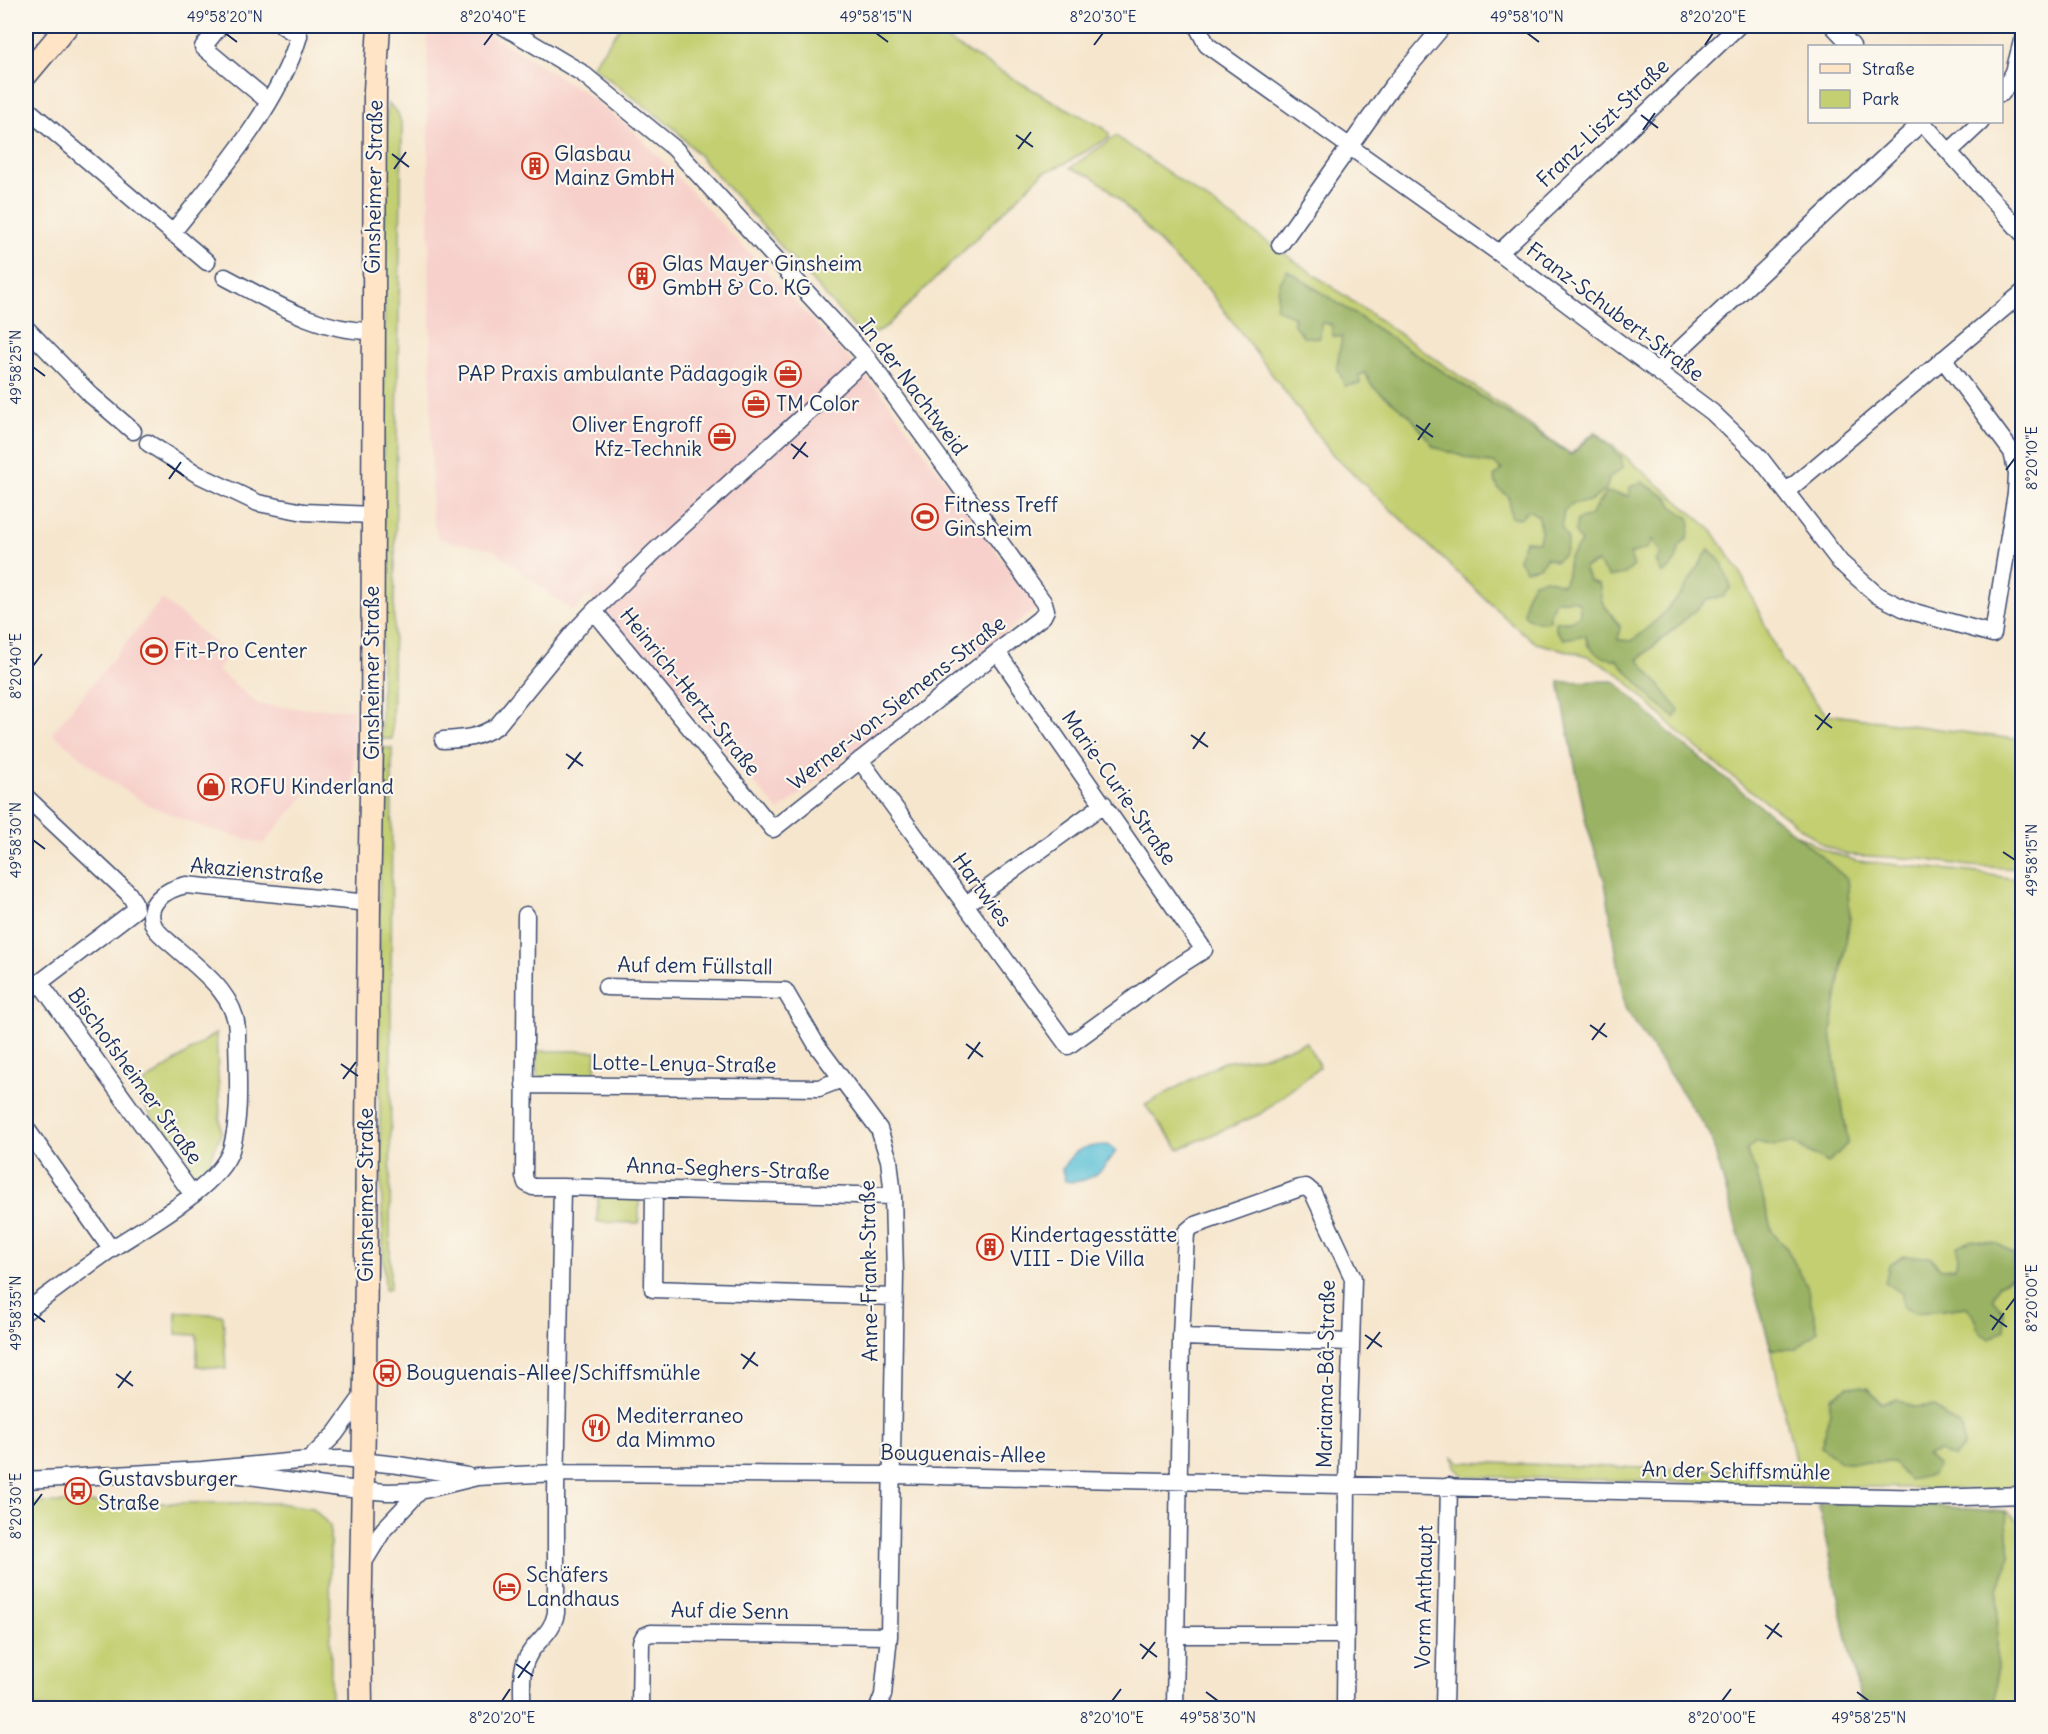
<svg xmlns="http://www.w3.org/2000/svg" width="2048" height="1734" font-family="Delius,sans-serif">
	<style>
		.built { fill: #f7d0cb }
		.green { fill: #c3cf71; stroke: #6f7f68; stroke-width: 1.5; fill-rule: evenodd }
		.forest { fill: #9ab263; stroke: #5a7060; stroke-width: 1.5 }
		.water { fill: #59bfd7; stroke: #3a779a; stroke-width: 1.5 }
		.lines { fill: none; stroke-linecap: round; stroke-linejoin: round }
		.minor-casing { stroke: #3c4a6f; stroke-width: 19 }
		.secondary-casing { stroke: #3c4a6f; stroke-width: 25 }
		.minor { stroke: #fff; stroke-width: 16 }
		.secondary { stroke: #ffe4c6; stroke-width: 22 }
		.ticks { fill: none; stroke: #1b2f5e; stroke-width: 2 }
		.labels { text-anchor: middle; stroke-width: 4.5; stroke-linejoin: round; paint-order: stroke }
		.street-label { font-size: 21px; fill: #1b2f5e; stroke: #fbf7ec }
		.poi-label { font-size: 21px; fill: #1b2f5e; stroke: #fbf7ec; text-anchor: start }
		.neatline { fill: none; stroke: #1b2f5e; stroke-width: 2 }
		.ticks-label { font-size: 15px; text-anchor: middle; fill: #1b2f5e }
	</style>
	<rect width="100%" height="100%" fill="#fbf7ec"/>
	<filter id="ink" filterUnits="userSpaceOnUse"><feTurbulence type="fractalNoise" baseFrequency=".0167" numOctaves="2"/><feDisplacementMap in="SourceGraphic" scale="12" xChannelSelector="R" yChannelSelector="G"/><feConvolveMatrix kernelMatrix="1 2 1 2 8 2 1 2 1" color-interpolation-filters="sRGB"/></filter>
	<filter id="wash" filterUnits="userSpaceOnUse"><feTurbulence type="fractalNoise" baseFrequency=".008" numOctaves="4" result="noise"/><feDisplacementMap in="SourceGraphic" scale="24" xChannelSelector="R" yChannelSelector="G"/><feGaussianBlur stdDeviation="1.35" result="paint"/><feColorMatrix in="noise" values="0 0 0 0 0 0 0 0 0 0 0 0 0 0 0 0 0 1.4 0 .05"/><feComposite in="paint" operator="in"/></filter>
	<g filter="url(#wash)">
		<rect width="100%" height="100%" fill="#f6e6ce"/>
		<path class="built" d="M 427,26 L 469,26 L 490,35 L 581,90 L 634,131 L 884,396 L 1037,608 L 779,811 L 589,595 L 573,612 L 494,550 L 438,539 L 432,515 Z
			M 162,599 L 229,655 L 217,670 L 258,704 L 291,708 L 354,709 L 353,793 L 308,792 L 263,844 L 200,826 L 146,804 L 101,774 L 52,733 Z"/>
		<path class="green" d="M 621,26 L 923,26 L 1047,98 L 1104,128 L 1109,134 L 1109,138 L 1064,164 L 1043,173 L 888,325 C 877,332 870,340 858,332 L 676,130 L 592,66 Z
			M 388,103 L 398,113 L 402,126 L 392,739 L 381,739 L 386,121 Z
			M 1116,136 L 1571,454 L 1595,431 L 1712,530 L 1740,572 L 1783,663 L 1826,714 L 2022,740 L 2022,869 L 1968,866 L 1922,859 L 1848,855 L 1825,846 L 1730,775 L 1681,735 L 1620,675 L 1588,656 L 1536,643 L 1513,625 L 1331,453 L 1208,289 L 1178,262 L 1109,189 L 1091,176 L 1070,168 ZM 1287,271 L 1571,455 L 1623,467 L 1609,478 L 1606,489 L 1591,501 L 1573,503 L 1564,511 L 1561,527 L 1568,540 L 1565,553 L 1556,561 L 1546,558 L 1518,559 L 1525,541 L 1539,543 L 1541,532 L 1539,517 L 1529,510 L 1511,517 L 1509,497 L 1498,488 L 1502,471 L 1494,463 L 1480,462 L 1460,455 L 1420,429 L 1410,416 L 1372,386 L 1365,373 L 1359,375 L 1337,367 L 1342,337 L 1331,324 L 1321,323 L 1294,325 ZM 1641,482 L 1668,498 L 1672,506 L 1689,518 L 1687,540 L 1679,547 L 1663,573 L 1656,561 L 1661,554 L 1652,538 L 1648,548 L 1584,567 L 1589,581 L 1599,584 L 1602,602 L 1620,626 L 1617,640 L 1632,641 L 1659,618 L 1682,593 L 1709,550 L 1723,597 L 1710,598 L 1638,660 L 1679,710 L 1674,717 L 1652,698 L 1616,659 L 1613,659 L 1588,646 L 1585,635 L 1564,639 L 1556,630 L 1556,622 L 1570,621 L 1580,616 L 1580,605 L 1575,600 L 1554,600 L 1550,614 L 1546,579 L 1563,585 L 1567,575 L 1569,558 L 1581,543 L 1576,532 L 1590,516 L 1606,492 L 1630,496 Z
			M 381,748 L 392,748 L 390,1289 L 385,1290 C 377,1109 378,929 381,748 Z
			M 1794,833 L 1824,850 L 1857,861 L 1970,872 L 2022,880 L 2022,1487 L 2017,1491 L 1463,1476 L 1455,1467 L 1453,1457 L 1460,1462 L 1798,1473 L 1771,1349 L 1797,1349 L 1787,1249 L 1772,1232 L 1756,1171 L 1746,1150 L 1756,1142 L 1776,1146 L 1793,1142 L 1808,1153 L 1848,1143 L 1831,1033 L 1850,917 L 1847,879 ZM 1958,1257 L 2013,1276 L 1999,1285 L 1993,1298 L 2003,1311 L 1980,1333 L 1976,1320 L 1967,1307 L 1915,1313 L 1903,1307 L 1902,1293 L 1941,1269 L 1955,1268 ZM 1848,1386 L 1867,1388 L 1882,1404 L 1897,1399 L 1913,1407 L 1935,1406 L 1947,1419 L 1962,1426 L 1939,1451 L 1893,1462 L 1841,1462 L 1821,1447 L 1829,1420 L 1831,1397 Z
			M 216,1033 L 221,1134 L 206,1168 L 191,1176 L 134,1090 Z
			M 1306,1042 L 1320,1067 L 1260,1114 L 1179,1149 L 1145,1105 L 1223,1062 L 1261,1057 Z
			M 537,1051 L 596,1051 L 595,1079 L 537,1079 Z
			M 598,1197 L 639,1198 L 639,1223 L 597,1222 Z
			M 176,1312 L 223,1315 L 226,1369 L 197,1366 L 197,1335 L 176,1334 Z
			M 26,1503 L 278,1503 L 313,1508 L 330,1526 L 331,1708 L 26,1708 Z
			M 2006,1512 L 2022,1523 L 2021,1708 L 1996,1708 L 1998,1588 L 2010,1556 Z"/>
		<path class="forest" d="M 1287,270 L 1571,455 L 1595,433 L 1621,457 L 1623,468 L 1609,478 L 1606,489 L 1591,501 L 1573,503 L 1564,511 L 1561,527 L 1568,540 L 1565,553 L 1556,561 L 1546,558 L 1540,567 L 1526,570 L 1518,559 L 1525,541 L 1539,542 L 1541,532 L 1539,517 L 1529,510 L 1521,518 L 1511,517 L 1509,497 L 1498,488 L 1494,477 L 1502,470 L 1494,463 L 1480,462 L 1434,447 L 1410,416 L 1372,386 L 1365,373 L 1359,375 L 1360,384 L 1345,386 L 1337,367 L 1342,337 L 1333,336 L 1331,324 L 1321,323 L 1320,338 L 1304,337 L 1294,325 L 1294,317 L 1276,308 L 1279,285 Z
			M 1641,482 L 1668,498 L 1672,506 L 1689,518 C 1691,531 1689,538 1679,547 C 1678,560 1673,567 1662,574 L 1656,561 L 1661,554 L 1652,539 L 1648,548 L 1630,554 L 1634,566 L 1625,574 L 1609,577 L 1597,562 L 1584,567 L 1589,581 L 1599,584 L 1602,602 L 1620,627 L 1618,640 L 1632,641 L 1659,618 L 1682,593 L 1709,549 L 1722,563 L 1731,587 L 1723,597 L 1710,598 L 1638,659 L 1679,710 L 1675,718 L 1652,698 L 1616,659 C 1599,659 1590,651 1585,635 L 1563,639 L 1556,630 L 1556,622 L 1570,621 L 1580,616 L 1580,605 L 1575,600 L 1555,600 L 1550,614 L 1550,621 C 1538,623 1532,623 1524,614 L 1526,596 L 1534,582 L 1546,579 L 1563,584 L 1567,575 L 1569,558 L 1581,543 L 1575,532 L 1577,520 L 1590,516 L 1606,492 L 1629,496 L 1630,487 Z
			M 1614,681 L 1674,737 L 1794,833 L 1847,879 L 1850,917 L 1831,1033 L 1848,1143 L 1828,1163 L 1792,1142 L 1776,1146 L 1756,1142 L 1746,1151 L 1756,1171 L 1772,1232 L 1787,1249 L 1807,1286 L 1818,1331 L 1797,1349 L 1771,1349 L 1710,1134 L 1625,1008 L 1605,882 L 1586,823 L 1559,682 Z
			M 1973,1240 L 1998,1244 L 2015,1255 L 2013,1276 L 1999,1285 L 1993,1298 L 2003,1311 L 2005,1330 L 1990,1339 L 1980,1333 L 1976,1320 L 1967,1307 L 1915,1313 L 1903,1307 L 1902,1293 L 1885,1283 L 1889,1266 L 1903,1256 L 1930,1257 L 1941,1269 L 1955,1268 L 1958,1257 L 1957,1246 Z
			M 1848,1386 L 1867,1388 L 1882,1404 L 1897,1399 L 1913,1407 L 1935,1406 L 1947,1419 L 1962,1426 L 1964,1446 L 1954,1458 L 1939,1451 L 1927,1455 L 1938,1466 L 1933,1475 L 1909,1480 L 1893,1462 L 1841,1462 L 1821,1447 L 1829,1420 L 1831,1398 Z
			M 1882,1501 L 2006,1512 L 2010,1556 L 1998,1588 L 1996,1708 L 1862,1708 L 1818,1504 Z"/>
		<path class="water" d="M 1109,1145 L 1116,1151 C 1104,1170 1089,1185 1065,1181 L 1062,1169 C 1076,1146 1083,1147 1109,1145 Z"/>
	</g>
	<g filter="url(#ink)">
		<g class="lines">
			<defs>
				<path id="minor" d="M 220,26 L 203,47 L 268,101
					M 503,26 L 582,73 L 675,149 L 867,358 L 1044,603 L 1046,610 L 1043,616 L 773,829 L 594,611
					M 1197,26 L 1207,45 L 1499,253 L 1712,412 L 1760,458 L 1840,562 L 1877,595 L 1907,610 L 1993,634 L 2016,493 L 2017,474 L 2012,452 L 1943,359
					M 1833,26 L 1852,46
					M 2002,93 L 2014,72 L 2022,41
					M 26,108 L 207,262
					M 1922,122 L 2022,233
					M 1950,151 L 1981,122
					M 172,233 C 217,177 279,105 299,36 L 283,26
					M 1280,245 L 1391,88 L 1443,26
					M 1499,253 L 1738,26
					M 225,277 C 271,301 319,332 373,331
					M 26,328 L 91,395 L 133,431
					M 1657,371 L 1922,122
					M 148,443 L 197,474 L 258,503 L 304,512 L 372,515
					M 1787,491 L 2022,293
					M 443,740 C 466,739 477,738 497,726 L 574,632 L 594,611 L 655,551 L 867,358
					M 860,760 L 1068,1046 L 1174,969 L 1204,950 L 997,652
					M 26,797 L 128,893 L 134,902 L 135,910 L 26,993
					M 965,905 L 1104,804
					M 40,983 L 193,1195
					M 606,987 L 785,991 L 816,1044 L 879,1129 L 889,1160 L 893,1196 L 895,1274 L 889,1636 L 883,1695 L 878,1708
					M 524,1085 L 819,1088 L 842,1079
					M 26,1128 L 111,1249
					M 562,1187 L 893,1196
					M 654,1190 L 653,1289 L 894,1297
					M 26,1311 C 54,1291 81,1270 110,1250 C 144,1227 218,1188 231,1150 C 242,1113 237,1070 237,1032 C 237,995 199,969 175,947 C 168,941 160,935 155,928 C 141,904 167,889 186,885 L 369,903
					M 1181,1337 L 1351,1342
					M 309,1460 L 335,1434 L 364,1394
					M 202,1470 L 340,1488 L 387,1492 L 420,1491 L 477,1477 L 557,1473 L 892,1475 L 1934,1498 L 2022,1495
					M 26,1480 L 202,1470 L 309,1460 L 341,1459 L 398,1465 L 467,1476
					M 362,1565 L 384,1529 L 420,1491
					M 1176,1635 L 1345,1635
					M 522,1708 C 523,1691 519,1672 528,1656 C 537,1639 552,1634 556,1613 L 556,1493 L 562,1187 L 533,1187 L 526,1183 L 524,1176 L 526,915
					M 640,1708 L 641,1642 L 644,1636 L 651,1633 L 889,1636
					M 1175,1708 L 1181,1337 L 1186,1232 L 1193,1226 L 1300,1188 L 1306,1187 L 1313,1193 L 1353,1278 L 1347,1484 L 1345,1708
					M 1444,1708 L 1449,1486"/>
				<path id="secondary" d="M 26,75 L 67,26
					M 361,1708 L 360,1632 L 365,1373 L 369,903 L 372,742 L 375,90 L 379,26"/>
			</defs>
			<use href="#minor" class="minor-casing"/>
			<use href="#secondary" class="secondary-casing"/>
			<use href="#minor" class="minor"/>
			<use href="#secondary" class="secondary"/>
		</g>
	</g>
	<path class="ticks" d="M 225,33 L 237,42M 876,33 L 888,42M 1527,33 L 1539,42M 484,45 L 493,33M 1094,45 L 1103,33M 1705,45 L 1713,33M 1641,115 L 1658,128M 1643,130 L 1655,113M 1016,135 L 1033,147M 1018,149 L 1031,132M 392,154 L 409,167M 394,169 L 406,152M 33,367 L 45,376M 1416,425 L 1433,437M 1418,440 L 1430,423M 791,444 L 808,457M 793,459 L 806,442M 167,464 L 184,476M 2006,470 L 2015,458M 169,479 L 181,462M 33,666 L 42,654M 1815,715 L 1832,728M 1817,730 L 1830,713M 1191,735 L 1208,747M 1193,749 L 1205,732M 566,754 L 583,766M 568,769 L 581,752M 33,840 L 45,849M 2003,852 L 2015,860M 1590,1025 L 1607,1037M 1592,1040 L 1605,1023M 966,1044 L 983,1057M 968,1059 L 980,1042M 341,1064 L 358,1076M 343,1079 L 356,1062M 2006,1310 L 2015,1298M 33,1313 L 45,1322M 1990,1315 L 2007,1327M 1992,1330 L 2004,1313M 1365,1335 L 1382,1347M 1367,1349 L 1380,1332M 741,1354 L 758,1366M 743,1369 L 755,1352M 116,1374 L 133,1386M 118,1388 L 131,1371M 33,1506 L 42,1494M 1765,1625 L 1782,1637M 1767,1639 L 1779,1623M 1140,1644 L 1157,1657M 1142,1659 L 1155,1642M 516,1664 L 533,1676M 518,1678 L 530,1661M 1206,1692 L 1218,1701M 1857,1692 L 1869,1701M 502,1701 L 510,1689M 1112,1701 L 1121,1689M 1722,1701 L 1731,1689"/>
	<defs>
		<symbol id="building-ring" viewBox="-11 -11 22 22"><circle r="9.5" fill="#fbf7ec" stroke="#c8321e" stroke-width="1.5"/><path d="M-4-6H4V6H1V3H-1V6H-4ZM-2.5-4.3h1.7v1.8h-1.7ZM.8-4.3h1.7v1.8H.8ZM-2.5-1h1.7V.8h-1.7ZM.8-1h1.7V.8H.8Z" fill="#c8321e"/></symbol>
		<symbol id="office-ring" viewBox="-11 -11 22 22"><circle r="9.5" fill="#fbf7ec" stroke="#c8321e" stroke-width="1.5"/><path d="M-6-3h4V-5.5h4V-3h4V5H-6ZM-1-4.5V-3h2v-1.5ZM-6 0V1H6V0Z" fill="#c8321e"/></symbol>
		<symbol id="stadium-ring" viewBox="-11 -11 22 22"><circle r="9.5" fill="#fbf7ec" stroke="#c8321e" stroke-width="1.5"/><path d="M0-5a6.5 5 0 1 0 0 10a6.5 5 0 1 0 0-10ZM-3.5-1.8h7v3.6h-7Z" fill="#c8321e"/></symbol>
		<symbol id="shop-ring" viewBox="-11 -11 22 22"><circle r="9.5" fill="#fbf7ec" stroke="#c8321e" stroke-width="1.5"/><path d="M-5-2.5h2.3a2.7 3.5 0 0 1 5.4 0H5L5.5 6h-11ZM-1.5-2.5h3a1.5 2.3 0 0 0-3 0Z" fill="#c8321e"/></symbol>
		<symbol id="bus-ring" viewBox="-11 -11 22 22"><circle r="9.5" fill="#fbf7ec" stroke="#c8321e" stroke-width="1.5"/><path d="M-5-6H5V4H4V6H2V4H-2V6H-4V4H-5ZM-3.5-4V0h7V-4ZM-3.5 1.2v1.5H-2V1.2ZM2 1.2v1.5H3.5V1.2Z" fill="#c8321e"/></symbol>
		<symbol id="restaurant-ring" viewBox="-11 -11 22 22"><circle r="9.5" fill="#fbf7ec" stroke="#c8321e" stroke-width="1.5"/><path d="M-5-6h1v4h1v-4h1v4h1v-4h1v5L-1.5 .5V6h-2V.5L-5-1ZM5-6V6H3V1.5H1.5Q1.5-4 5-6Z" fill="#c8321e"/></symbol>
		<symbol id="hotel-ring" viewBox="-11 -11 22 22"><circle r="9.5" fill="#fbf7ec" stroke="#c8321e" stroke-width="1.5"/><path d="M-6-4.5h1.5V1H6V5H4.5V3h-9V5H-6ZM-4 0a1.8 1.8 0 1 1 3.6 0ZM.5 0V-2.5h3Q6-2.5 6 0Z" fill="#c8321e"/></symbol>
	</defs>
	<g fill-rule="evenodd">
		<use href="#building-ring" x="520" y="151" width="30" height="30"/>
		<use href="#building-ring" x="627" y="261" width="30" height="30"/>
		<use href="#office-ring" x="773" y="359" width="30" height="30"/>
		<use href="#office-ring" x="741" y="389" width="30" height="30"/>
		<use href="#office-ring" x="707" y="422" width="30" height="30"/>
		<use href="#stadium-ring" x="910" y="502" width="30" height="30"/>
		<use href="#stadium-ring" x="139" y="636" width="30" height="30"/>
		<use href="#shop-ring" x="196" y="772" width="30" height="30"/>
		<use href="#building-ring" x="975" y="1232" width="30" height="30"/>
		<use href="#bus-ring" x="372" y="1358" width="30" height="30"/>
		<use href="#restaurant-ring" x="581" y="1413" width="30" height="30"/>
		<use href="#bus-ring" x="63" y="1476" width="30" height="30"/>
		<use href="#hotel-ring" x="492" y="1572" width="30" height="30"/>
	</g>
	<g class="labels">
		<g class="street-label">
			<text transform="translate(1603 123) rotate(-44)" y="7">Franz-Liszt-Straße</text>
			<text transform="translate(374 187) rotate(-89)" y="7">Ginsheimer Straße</text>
			<text transform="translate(1615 312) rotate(37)" y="7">Franz-Schubert-Straße</text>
			<text transform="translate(913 387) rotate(53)" y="7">In der Nachtweid</text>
			<text transform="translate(372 673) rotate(-90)" y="7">Ginsheimer Straße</text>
			<text transform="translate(690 692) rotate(51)" y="7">Heinrich-Hertz-Straße</text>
			<text transform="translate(897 703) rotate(-38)" y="7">Werner-von-Siemens-Straße</text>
			<text transform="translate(1119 788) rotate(55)" y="7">Marie-Curie-Straße</text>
			<text transform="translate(257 871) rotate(5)" y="7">Akazienstraße</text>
			<text transform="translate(982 890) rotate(54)" y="7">Hartwies</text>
			<text transform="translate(695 966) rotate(1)" y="7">Auf dem Füllstall</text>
			<text transform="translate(684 1064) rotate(1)" y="7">Lotte-Lenya-Straße</text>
			<text transform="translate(135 1076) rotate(54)" y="7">Bischofsheimer Straße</text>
			<text transform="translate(728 1169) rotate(2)" y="7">Anna-Seghers-Straße</text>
			<text transform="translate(366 1195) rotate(-90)" y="7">Ginsheimer Straße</text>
			<text transform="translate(869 1271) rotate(-91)" y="7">Anne-Frank-Straße</text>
			<text transform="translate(1326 1374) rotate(-89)" y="7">Mariama-Bâ-Straße</text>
			<text transform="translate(963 1454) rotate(1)" y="7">Bouguenais-Allee</text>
			<text transform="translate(1736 1471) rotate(1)" y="7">An der Schiffsmühle</text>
			<text transform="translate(1424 1597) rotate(-89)" y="7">Vorm Anthaupt</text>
			<text transform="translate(730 1611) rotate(1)" y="7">Auf die Senn</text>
		</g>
		<g class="poi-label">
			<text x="554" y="161">Glasbau<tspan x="554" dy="24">Mainz GmbH</tspan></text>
			<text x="662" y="271">Glas Mayer Ginsheim<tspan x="662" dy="24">GmbH &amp; Co. KG</tspan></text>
			<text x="768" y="381" text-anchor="end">PAP Praxis ambulante Pädagogik</text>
			<text x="776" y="411">TM Color</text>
			<text x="702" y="432" text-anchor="end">Oliver Engroff<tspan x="702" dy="24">Kfz-Technik</tspan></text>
			<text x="944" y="512">Fitness Treff<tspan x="944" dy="24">Ginsheim</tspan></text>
			<text x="174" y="658">Fit-Pro Center</text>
			<text x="230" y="794">ROFU Kinderland</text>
			<text x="1010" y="1242">Kindertagesstätte<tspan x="1010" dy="24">VIII - Die Villa</tspan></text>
			<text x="406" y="1380">Bouguenais-Allee/Schiffsmühle</text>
			<text x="616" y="1423">Mediterraneo<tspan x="616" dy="24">da Mimmo</tspan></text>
			<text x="98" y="1486">Gustavsburger<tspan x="98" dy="24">Straße</tspan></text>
			<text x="526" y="1582">Schäfers<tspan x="526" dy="24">Landhaus</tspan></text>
		</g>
	</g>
	<rect width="2048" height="1734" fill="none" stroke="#fbf7ec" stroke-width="66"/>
	<rect x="1808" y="45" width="195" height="78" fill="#fbf7ec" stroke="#a1a7b3" stroke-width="1.5"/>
	<rect x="1820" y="64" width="30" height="9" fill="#ffe4c6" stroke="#a1a7b3" stroke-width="1.5"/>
	<text x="1862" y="75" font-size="18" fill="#1b2f5e">Straße</text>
	<rect x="1820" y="90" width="30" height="18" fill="#c3cf71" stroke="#a1a7b3" stroke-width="1.5"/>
	<text x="1862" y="105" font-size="18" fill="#1b2f5e">Park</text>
	<rect x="33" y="33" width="1982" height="1668" class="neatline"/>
	<g class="ticks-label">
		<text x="225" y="22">49°58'20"N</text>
		<text x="493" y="22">8°20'40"E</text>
		<text x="876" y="22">49°58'15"N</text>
		<text x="1103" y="22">8°20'30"E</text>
		<text x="1527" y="22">49°58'10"N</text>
		<text x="1713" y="22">8°20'20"E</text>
		<text transform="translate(16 367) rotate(-90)" y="5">49°58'25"N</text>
		<text transform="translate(2032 458) rotate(-90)" y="5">8°20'10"E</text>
		<text transform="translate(16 666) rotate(-90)" y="5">8°20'40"E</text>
		<text transform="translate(16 840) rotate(-90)" y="5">49°58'30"N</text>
		<text transform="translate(2032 860) rotate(-90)" y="5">49°58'15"N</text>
		<text transform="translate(2032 1298) rotate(-90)" y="5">8°20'00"E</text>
		<text transform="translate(16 1313) rotate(-90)" y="5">49°58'35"N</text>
		<text transform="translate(16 1506) rotate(-90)" y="5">8°20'30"E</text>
		<text x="502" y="1723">8°20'20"E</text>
		<text x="1112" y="1723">8°20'10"E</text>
		<text x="1218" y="1723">49°58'30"N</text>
		<text x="1722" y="1723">8°20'00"E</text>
		<text x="1869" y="1723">49°58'25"N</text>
	</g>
</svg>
